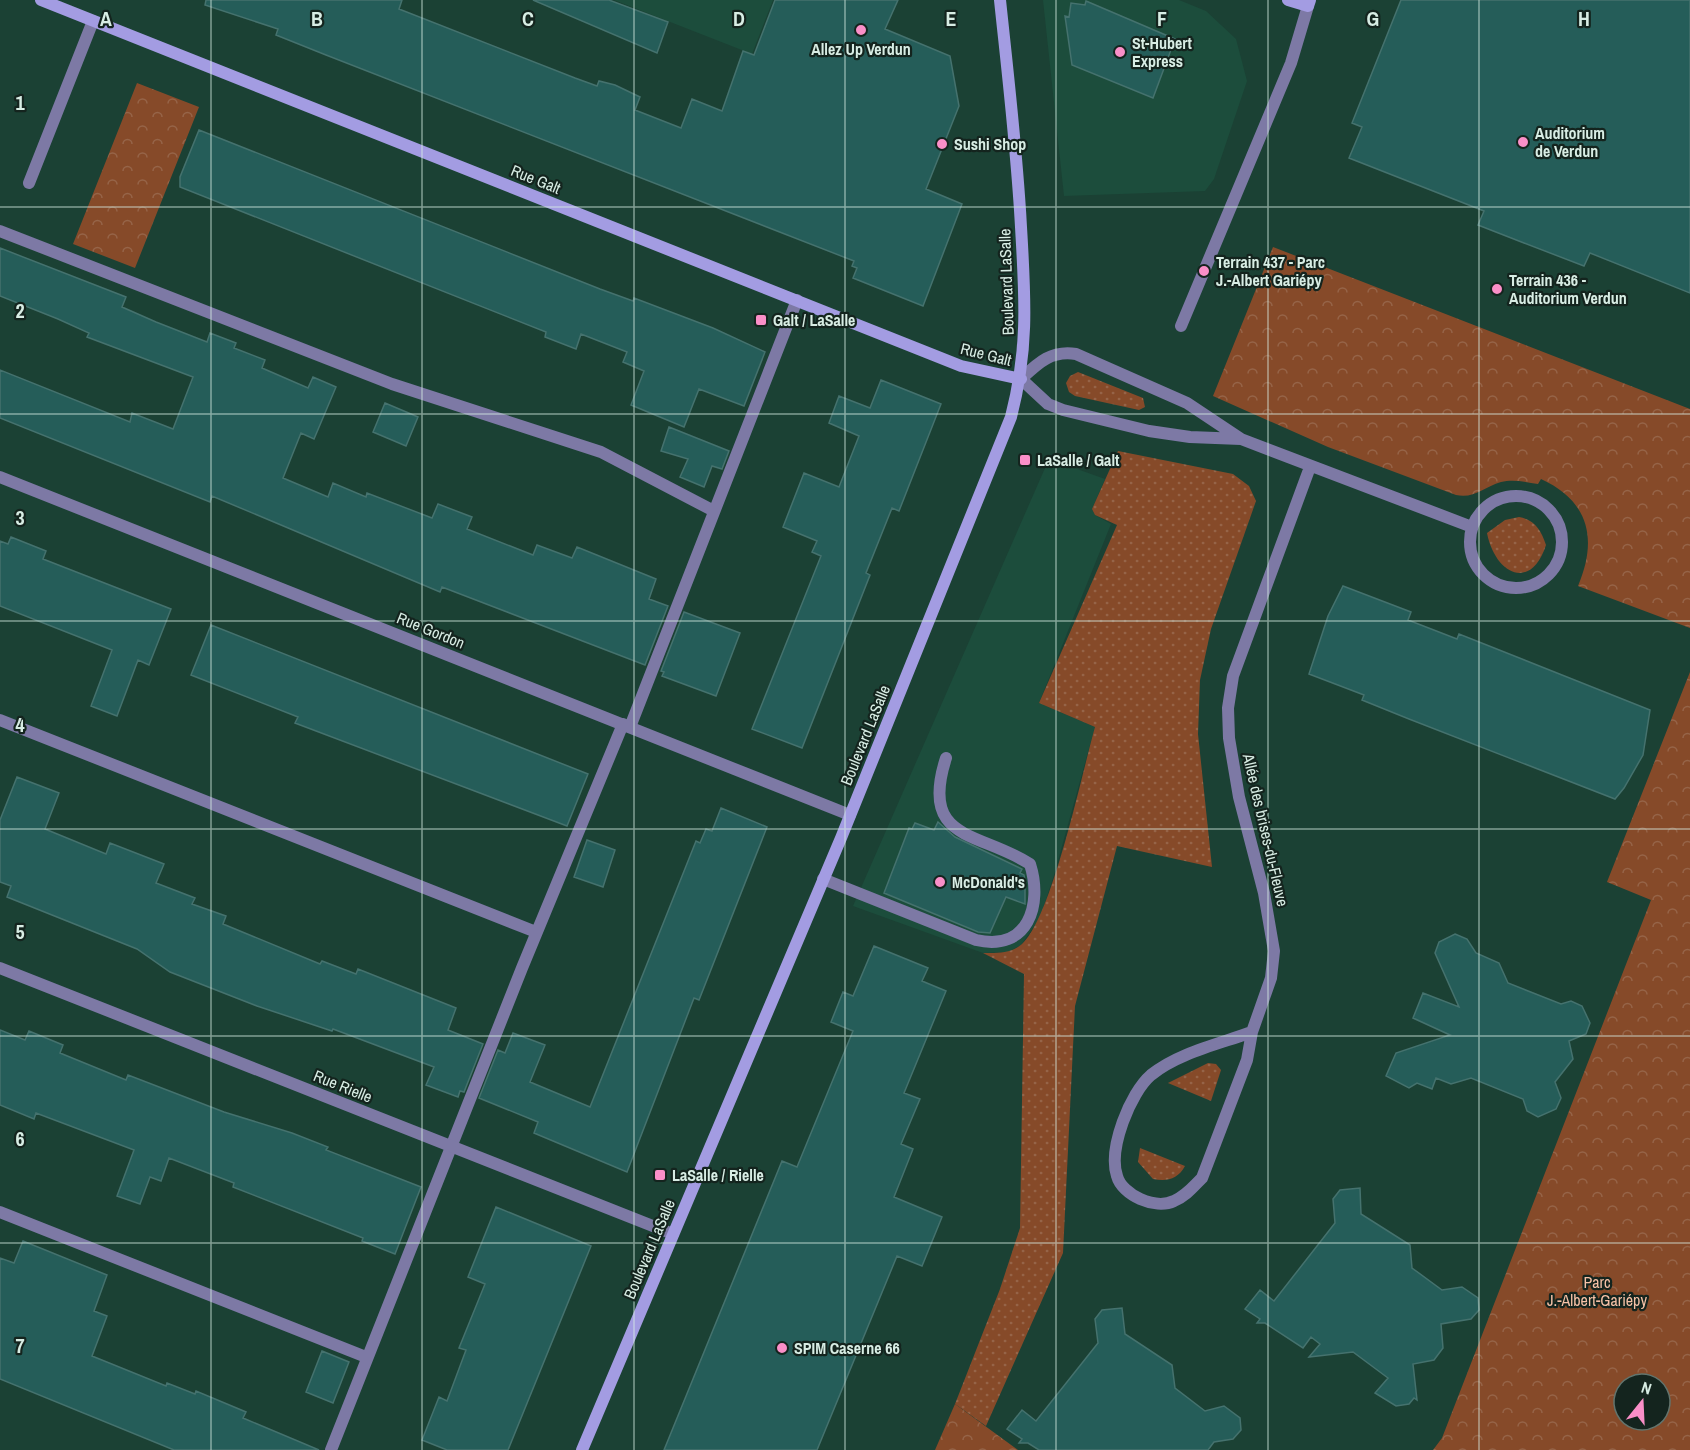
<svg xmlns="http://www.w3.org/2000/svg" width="1690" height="1450" font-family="'Archivo Narrow',sans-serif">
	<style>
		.built { fill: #1c4d3c }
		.grass { fill: url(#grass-dots) }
		.park { fill: url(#park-crowns); fill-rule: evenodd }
		.building { fill: #255d59; stroke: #45726e; stroke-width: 1.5 }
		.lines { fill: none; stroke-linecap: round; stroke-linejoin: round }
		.service { stroke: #7d79a5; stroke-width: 12 }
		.minor { stroke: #7d79a5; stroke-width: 12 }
		.secondary { stroke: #a39ce2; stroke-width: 12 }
		.grid { fill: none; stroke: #d8ede4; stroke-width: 1.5; stroke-opacity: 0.55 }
		.poi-dot { fill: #fa8fc8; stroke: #14241e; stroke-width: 2 }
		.labels { text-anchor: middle; stroke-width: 4.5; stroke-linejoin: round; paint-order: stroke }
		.poi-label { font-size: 16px; font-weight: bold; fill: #d8ede4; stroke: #14241e; text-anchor: start }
		.street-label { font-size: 16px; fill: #d8ede4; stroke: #14241e }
		.park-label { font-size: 16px; fill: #f7c2a7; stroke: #14241e }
		.grid-label { font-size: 20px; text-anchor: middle; font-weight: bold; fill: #d8ede4; stroke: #14241e; stroke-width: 4.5; stroke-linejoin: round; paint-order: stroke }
	</style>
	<defs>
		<pattern id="grass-dots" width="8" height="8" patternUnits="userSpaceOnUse" patternTransform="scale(1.5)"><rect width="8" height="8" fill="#864a29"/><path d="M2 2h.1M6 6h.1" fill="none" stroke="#966448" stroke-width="1.8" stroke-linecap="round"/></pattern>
		<pattern id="park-crowns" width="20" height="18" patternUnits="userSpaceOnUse" patternTransform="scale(1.5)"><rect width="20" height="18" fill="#864a29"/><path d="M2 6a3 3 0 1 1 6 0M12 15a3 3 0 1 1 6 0" fill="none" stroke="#966448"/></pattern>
	</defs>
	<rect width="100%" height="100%" fill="#1b4134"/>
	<path class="built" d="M 614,0 L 773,0 L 752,54 Z
		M 1043,0 L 1179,0 L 1206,11 L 1236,39 L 1247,81 L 1214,179 L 1205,191 L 1064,196 Z
		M 1049,459 L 1105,479 L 1092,509 L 1095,515 L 1111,524 L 1039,703 L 1095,727 L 1054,875 L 1040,918 L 1021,945 L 1008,952 L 983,953 L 853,906 Z"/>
	<path class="grass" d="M 1078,372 L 1143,398 L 1145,407 L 1139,410 L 1075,396 L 1069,392 L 1066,383 L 1070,376 Z
		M 1118,451 L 1233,474 L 1249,486 L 1256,501 L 1211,629 L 1200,680 L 1198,734 L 1212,867 L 1117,846 L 1075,1006 L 1063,1253 L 986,1426 L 955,1404 L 1000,1289 L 1020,1228 L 1024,974 L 983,953 C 997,953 1011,954 1022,944 C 1052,917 1082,773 1095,727 L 1039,703 L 1117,525 L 1095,515 L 1092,509 Z
		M 1519,517 C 1535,520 1541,530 1546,545 C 1531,592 1495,574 1487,533 L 1505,520 Z
		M 1208,1063 L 1216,1064 L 1221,1070 L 1211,1101 L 1168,1083 Z
		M 1140,1148 L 1185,1166 C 1178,1179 1167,1182 1153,1179 L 1138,1162 Z"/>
	<path class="park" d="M 137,83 L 199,107 L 135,268 L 73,244 Z
		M 1273,247 L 1690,409 L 1690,628 L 1578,586 C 1598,539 1589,501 1541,479 L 1538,484 C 1526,482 1513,479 1501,482 C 1484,487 1474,499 1456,495 L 1328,447 L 1213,396 Z
		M 1690,672 L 1690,1450 L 1433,1450 L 1442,1438 L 1651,900 L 1607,882 ZM 1624,1384 L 1660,1384 L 1660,1420 L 1624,1420 Z
		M 955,1404 L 1018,1450 L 935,1450 Z"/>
	<path class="building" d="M 206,0 L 402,0 L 399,9 L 575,78 L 597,86 L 599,81 L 615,85 L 640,97 L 635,110 L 681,128 L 692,99 L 722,111 L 743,51 L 754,55 L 775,0 L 898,0 L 885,29 L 950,56 L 959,106 L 926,189 L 962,204 L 923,306 L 853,278 L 857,268 L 852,266 L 854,261 L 326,55 L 276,35 L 278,29 L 205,5 Z
		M 533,0 L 609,0 L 668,22 L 657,53 Z
		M 1401,0 L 1690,0 L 1690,293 L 1590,253 L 1584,266 L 1524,243 L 1478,225 L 1484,211 L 1349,158 L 1362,127 L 1352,123 Z
		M 1086,1 L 1175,39 L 1153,98 L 1072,65 L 1065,16 L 1069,17 L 1071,3 L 1085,5 Z
		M 199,130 L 600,289 L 633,301 L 634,298 L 713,328 L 765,352 L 744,406 L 699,389 L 684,427 L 631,405 L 644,371 L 623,362 L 627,352 L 581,334 L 576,349 L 545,337 L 546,332 L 180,187 L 180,177 Z
		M 0,248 L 126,297 L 122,307 L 156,322 L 207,342 L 210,333 L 236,343 L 234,348 L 265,360 L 262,368 L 308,388 L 313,377 L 336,387 L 314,439 L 301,433 L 283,478 L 328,497 L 333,483 L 366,497 L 367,493 L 432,518 L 438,504 L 472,517 L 467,529 L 533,555 L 537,545 L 572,558 L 577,547 L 656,579 L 649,599 L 668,606 L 645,665 L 442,587 L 440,592 L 212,496 L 210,502 L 0,418 L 0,370 L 130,422 L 132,413 L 173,429 L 193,377 L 87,337 L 89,333 L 58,319 L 0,296 Z
		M 881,380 L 941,404 L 899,511 L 892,508 L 866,573 L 870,575 L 802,748 L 752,729 L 821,556 L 812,552 L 817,541 L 783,527 L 804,473 L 839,487 L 859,436 L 829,423 L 839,396 L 870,408 Z
		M 385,403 L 418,417 L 406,446 L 373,432 Z
		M 669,427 L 729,451 L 722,469 L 712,466 L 704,487 L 680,477 L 688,459 L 661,451 Z
		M 11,537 L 46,551 L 43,559 L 171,609 L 149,665 L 138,660 L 117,716 L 91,706 L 112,650 L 0,606 L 0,541 L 8,544 Z
		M 1343,586 L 1411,612 L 1408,620 L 1457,639 L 1459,634 L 1650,710 L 1643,755 L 1624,788 L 1615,799 L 1409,719 L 1362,700 L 1364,695 L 1309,674 L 1328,616 Z
		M 684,612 L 740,633 L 716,696 L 662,676 L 664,672 L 661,671 Z
		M 211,625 L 588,774 L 567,826 L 295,723 L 298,717 L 191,675 Z
		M 17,777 L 59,793 L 45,829 L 106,854 L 110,843 L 164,864 L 156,883 L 195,898 L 192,904 L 226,916 L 223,924 L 320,964 L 322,961 L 356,974 L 358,969 L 456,1008 L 448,1030 L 483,1044 L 464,1092 L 460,1091 L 458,1097 L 426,1085 L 434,1067 L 333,1029 L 332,1031 L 257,1006 L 170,972 L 137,949 L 7,897 L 11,886 L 0,882 L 0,820 Z
		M 721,808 L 767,827 L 699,1000 L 694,998 L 627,1172 L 534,1133 L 538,1122 L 479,1098 L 498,1050 L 505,1053 L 513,1033 L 545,1045 L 530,1082 L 590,1107 L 696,841 L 700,843 L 706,829 L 712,831 Z
		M 938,822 L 955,837 L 1022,869 L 1020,873 L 1024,875 L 1025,881 L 1025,904 L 1006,897 L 990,933 L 978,932 L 884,893 L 909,828 L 912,829 L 915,823 L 934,830 Z
		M 587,840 L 615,850 L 603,887 L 574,877 Z
		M 1455,934 L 1467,939 L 1476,953 L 1499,963 L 1508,983 L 1561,1004 L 1571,1001 L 1582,1006 L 1590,1023 L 1586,1034 L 1569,1041 L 1573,1059 L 1555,1082 L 1561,1098 L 1556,1109 L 1538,1117 L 1527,1111 L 1523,1099 L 1471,1078 L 1451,1084 L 1436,1078 L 1432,1089 L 1417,1083 L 1409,1088 L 1386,1076 L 1396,1053 L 1450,1035 L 1413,1018 L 1423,993 L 1459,1007 L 1435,953 L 1439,942 Z
		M 874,946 L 928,968 L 922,981 L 946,991 L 904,1093 L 920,1099 L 901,1144 L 913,1149 L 894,1197 L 942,1217 L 922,1266 L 897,1256 L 817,1450 L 664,1450 L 782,1161 L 797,1167 L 853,1031 L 831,1022 L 843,992 L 853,996 Z
		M 0,1030 L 25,1040 L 29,1031 L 63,1045 L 60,1053 L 126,1080 L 128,1075 L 224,1112 L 292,1133 L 328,1147 L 326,1150 L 421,1187 L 395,1254 L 362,1241 L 363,1238 L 233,1187 L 234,1183 L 169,1158 L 161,1181 L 150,1177 L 140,1204 L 117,1196 L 134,1150 L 36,1113 L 34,1119 L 0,1105 Z
		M 1360,1188 L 1361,1214 L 1410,1245 L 1412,1268 L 1442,1290 L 1462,1287 L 1478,1298 L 1479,1310 L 1471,1319 L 1441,1324 L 1443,1348 L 1434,1360 L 1413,1364 L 1417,1400 L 1414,1398 L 1409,1404 L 1396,1406 L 1375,1393 L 1388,1378 L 1353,1352 L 1309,1357 L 1320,1344 L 1311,1337 L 1303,1348 L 1265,1323 L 1257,1323 L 1260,1319 L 1245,1309 L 1260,1290 L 1274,1301 L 1335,1223 L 1333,1199 L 1340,1190 Z
		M 496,1207 L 591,1246 L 508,1450 L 447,1450 L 422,1440 L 439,1397 L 447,1401 L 466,1350 L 459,1348 L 485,1284 L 468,1277 Z
		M 23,1241 L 107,1275 L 94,1311 L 107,1316 L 92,1356 L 166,1386 L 167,1383 L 195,1394 L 196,1391 L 246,1412 L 243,1418 L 319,1450 L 174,1450 L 0,1379 L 0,1258 L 14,1263 Z
		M 1122,1308 L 1125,1334 L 1172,1365 L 1175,1388 L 1205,1411 L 1224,1406 L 1240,1418 L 1241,1430 L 1233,1439 L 1214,1442 L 1208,1450 L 1039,1450 L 1028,1443 L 1019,1443 L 1022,1439 L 1007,1429 L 1022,1410 L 1036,1421 L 1098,1343 L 1095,1319 L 1102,1310 Z
		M 322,1351 L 349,1362 L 333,1403 L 306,1392 Z"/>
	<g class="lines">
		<path class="service" d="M 29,183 L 93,21
			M 0,231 L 392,384 L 601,452 L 714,511
			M 1181,326 L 1291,63 L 1308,6
			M 0,720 L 536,932
			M 630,727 L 797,300
			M 823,879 L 976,940 C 1028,952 1043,905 1030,864 C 979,831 919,842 946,758
			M 0,1212 L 366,1357
			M 331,1450 L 522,968 L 623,724"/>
		<path class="minor" d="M 1241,439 L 1190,437 L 1149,431 L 1063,410 L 1048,404 L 1021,379 C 1038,363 1051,350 1076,354 L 1187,403 L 1241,439 L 1472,527
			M 0,477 L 850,815
			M1470 542a46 46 0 1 1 92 0a46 46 0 1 1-92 0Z
			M 0,968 L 673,1234
			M 1252,1032 C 1219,1044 1178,1053 1151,1075 C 1130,1093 1108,1149 1117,1176 C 1122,1195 1155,1210 1174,1201 C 1186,1196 1193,1187 1202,1178 L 1247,1060 L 1252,1032 L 1271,978 L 1274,951 L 1264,893 L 1239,797 L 1229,738 L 1228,708 L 1233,676 L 1310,467"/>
		<path class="secondary" d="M 41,0 L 961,366 L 1021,379
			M 1288,0 L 1308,6 L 1310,0
			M 582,1450 L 841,838 L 1011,417 C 1029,347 1025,297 1021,227 C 1017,151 1008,76 1000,0"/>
	</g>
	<path class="grid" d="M 211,0 L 211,1450M 422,0 L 422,1450M 634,0 L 634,1450M 845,0 L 845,1450M 1056,0 L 1056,1450M 1268,0 L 1268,1450M 1479,0 L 1479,1450M 0,207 L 1690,207M 0,414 L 1690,414M 0,621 L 1690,621M 0,829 L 1690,829M 0,1036 L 1690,1036M 0,1243 L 1690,1243"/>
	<g class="poi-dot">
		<circle cx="861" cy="30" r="6"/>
		<circle cx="1120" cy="52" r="6"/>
		<circle cx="1523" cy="142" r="6"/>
		<circle cx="942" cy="144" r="6"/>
		<circle cx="1204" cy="271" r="6"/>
		<circle cx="1497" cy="289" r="6"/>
		<rect x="755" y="314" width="12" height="12" rx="3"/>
		<rect x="1019" y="454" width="12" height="12" rx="3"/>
		<circle cx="940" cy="882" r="6"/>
		<rect x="654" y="1169" width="12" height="12" rx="3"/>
		<circle cx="782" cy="1348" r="6"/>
	</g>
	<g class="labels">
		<g class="poi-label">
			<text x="1132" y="49">St-Hubert<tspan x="1132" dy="18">Express</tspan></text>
			<text x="861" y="55" text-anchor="middle">Allez Up Verdun</text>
			<text x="1535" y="139">Auditorium<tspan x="1535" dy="18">de Verdun</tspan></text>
			<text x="954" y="150">Sushi Shop</text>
			<text x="1216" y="268">Terrain 437 - Parc<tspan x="1216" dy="18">J.-Albert Gariépy</tspan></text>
			<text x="1509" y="286">Terrain 436 -<tspan x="1509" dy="18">Auditorium Verdun</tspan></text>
			<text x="773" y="326">Galt / LaSalle</text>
			<text x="1037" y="466">LaSalle / Galt</text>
			<text x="952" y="888">McDonald's</text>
			<text x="672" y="1181">LaSalle / Rielle</text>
			<text x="794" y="1354">SPIM Caserne 66</text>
		</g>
		<g class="street-label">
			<text transform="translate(536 179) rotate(22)" y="6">Rue Galt</text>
			<text transform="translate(1006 282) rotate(-92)" y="6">Boulevard LaSalle</text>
			<text transform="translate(986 354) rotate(14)" y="6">Rue Galt</text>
			<text transform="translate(431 630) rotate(22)" y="6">Rue Gordon</text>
			<text transform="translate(865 735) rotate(-68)" y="6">Boulevard LaSalle</text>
			<text transform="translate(1266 830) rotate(77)" y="6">Allée des brises-du-Fleuve</text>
			<text transform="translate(343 1086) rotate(22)" y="6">Rue Rielle</text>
			<text transform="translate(649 1249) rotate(-67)" y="6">Boulevard LaSalle</text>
		</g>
		<g class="park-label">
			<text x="1597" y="1288">Parc<tspan x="1597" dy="18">J.-Albert-Gariépy</tspan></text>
		</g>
	</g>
	<g class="grid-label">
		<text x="106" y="26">A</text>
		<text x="317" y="26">B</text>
		<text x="528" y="26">C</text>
		<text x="739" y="26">D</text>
		<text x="951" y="26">E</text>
		<text x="1162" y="26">F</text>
		<text x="1373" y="26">G</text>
		<text x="1584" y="26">H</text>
		<text x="20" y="110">1</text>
		<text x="20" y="318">2</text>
		<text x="20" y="525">3</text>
		<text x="20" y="732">4</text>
		<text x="20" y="939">5</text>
		<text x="20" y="1146">6</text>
		<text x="20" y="1353">7</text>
	</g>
	<g transform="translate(1642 1402) rotate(18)"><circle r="28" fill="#14241e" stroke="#62746d" stroke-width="1.5"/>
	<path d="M0-4.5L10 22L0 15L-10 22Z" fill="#fa8fc8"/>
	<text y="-9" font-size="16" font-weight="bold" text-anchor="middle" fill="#d8ede4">N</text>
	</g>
</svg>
